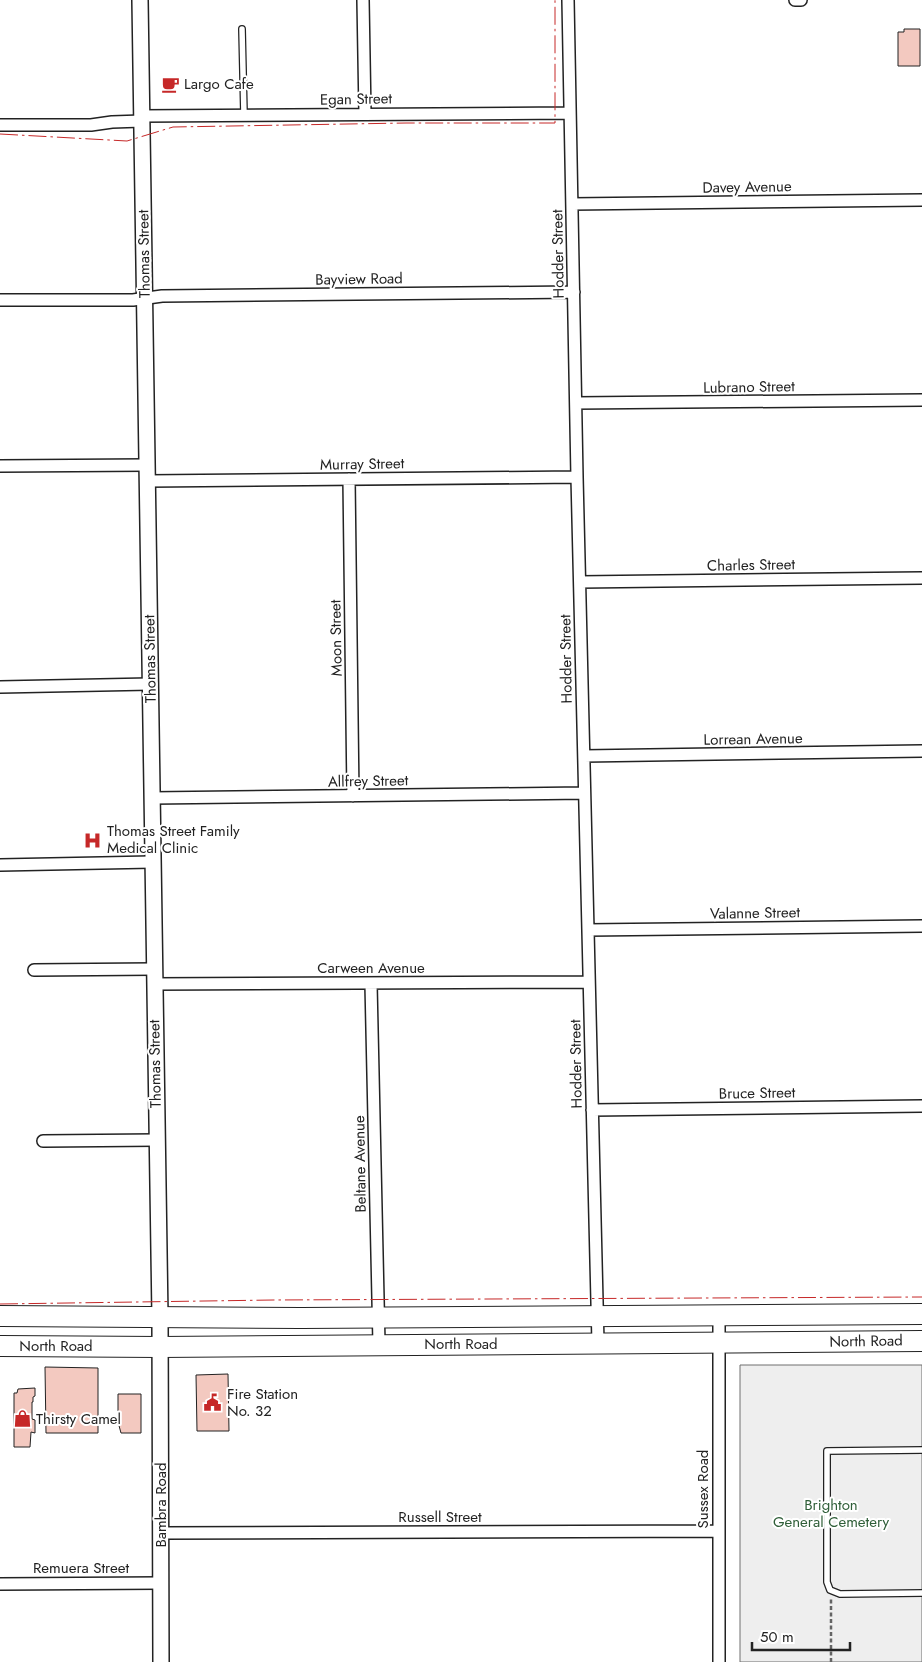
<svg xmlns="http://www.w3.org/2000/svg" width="922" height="1662" font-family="Jost,sans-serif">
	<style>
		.green { fill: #eee; stroke: #6f6f6f }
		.building { fill: #f3c9c0; stroke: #222 }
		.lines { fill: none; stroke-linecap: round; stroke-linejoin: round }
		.service-casing { stroke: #222; stroke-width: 8 }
		.minor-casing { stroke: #222; stroke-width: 14 }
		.tertiary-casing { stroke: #222; stroke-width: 18 }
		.trunk-casing { stroke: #222; stroke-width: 22 }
		.path { stroke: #646464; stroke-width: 2.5; stroke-dasharray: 4 2.5; stroke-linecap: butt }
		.service { stroke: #fff; stroke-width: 5.5 }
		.minor { stroke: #fff; stroke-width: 11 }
		.tertiary { stroke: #fff; stroke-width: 15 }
		.trunk { stroke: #fff; stroke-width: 20 }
		.power { stroke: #c62828; stroke-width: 1; stroke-dasharray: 18 4 2.5 4; stroke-linecap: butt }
		.labels { text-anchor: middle; stroke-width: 4; stroke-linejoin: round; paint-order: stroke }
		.poi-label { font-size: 15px; fill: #222; stroke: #fff; text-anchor: start }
		.street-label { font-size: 15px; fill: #222; stroke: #fff }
		.park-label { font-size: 15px; fill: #2f5e38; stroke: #fff }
	</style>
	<rect width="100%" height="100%" fill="#fff"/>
	<path class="green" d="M 740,1365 L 922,1365 L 922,1662 L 740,1662 Z"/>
	<path class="building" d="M 904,29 L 920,29 L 920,66 L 898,66 L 898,32 L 904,32 Z
		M 45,1367 L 98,1368 L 98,1433 L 46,1433 Z
		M 228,1374 L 229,1431 L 197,1431 L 196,1375 Z
		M 35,1388 L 35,1396 L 33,1397 L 33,1402 L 32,1402 L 32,1419 L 35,1420 L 35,1433 L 31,1432 L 30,1447 L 14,1447 L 14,1393 L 17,1393 L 18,1389 Z
		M 118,1394 L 141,1394 L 141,1433 L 121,1433 L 118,1422 Z"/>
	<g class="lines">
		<defs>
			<path id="service" d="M 242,29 L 244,115
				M 922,1450 L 827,1451 L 827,1582 L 830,1590 L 840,1594 L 922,1593"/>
			<path id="minor" d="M 363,0 L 365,114
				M 568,0 L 577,477 L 598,1343
				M 795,0 L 801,0
				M 142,116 L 570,113
				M 0,125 L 91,125 L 112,122 L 142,121
				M 572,204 L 922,200
				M 0,300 L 133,300 L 162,296 L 574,292
				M 576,403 L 922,400
				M 0,466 L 147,465
				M 349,479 L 353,796
				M 148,481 L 577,477
				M 580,582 L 922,578
				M 0,687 L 150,684
				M 584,756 L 922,751
				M 152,798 L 584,793
				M 0,865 L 152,862
				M 588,930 L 922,926
				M 34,970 L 154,969
				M 154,984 L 589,982
				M 371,984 L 379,1344
				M 592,1110 L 922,1106
				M 43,1141 L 157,1140
				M 719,1316 L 719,1662
				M 161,1533 L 718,1531
				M 0,1584 L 161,1583"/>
			<path id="tertiary" d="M 140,0 L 160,1317 L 161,1662"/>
			<path id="trunk" d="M 0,1316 L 301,1318 L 922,1314
				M 0,1346 L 160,1347 L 922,1341"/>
		</defs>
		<use href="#service" class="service-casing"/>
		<use href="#minor" class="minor-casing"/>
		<use href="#tertiary" class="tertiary-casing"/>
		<use href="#trunk" class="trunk-casing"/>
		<path class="path" d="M 831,1662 L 831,1599"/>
		<use href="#service" class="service"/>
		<use href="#minor" class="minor"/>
		<use href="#tertiary" class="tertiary"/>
		<use href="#trunk" class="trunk"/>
		<path class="power" d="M 0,134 L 127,141 L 173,127 L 406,123 L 555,123 L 555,0
			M 0,1304 L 273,1300 L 922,1297"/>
	</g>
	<defs>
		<symbol id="cafe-bare" viewBox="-9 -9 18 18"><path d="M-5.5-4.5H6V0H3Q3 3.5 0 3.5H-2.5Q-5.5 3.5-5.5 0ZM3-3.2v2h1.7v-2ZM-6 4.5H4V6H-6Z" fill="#c62828" stroke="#fff" stroke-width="2.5" paint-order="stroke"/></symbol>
		<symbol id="hospital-bare" viewBox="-9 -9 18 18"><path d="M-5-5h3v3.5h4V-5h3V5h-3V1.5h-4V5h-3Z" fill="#c62828" stroke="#fff" stroke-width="2.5" paint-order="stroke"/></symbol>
		<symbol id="civic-bare" viewBox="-9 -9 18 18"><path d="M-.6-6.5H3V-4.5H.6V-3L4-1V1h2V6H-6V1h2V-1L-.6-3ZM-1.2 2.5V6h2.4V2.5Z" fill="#c62828" stroke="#fff" stroke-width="2.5" paint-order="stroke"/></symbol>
		<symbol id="shop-bare" viewBox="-9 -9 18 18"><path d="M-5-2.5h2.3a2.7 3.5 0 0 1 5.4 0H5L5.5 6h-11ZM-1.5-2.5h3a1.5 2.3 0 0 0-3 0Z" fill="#c62828" stroke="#fff" stroke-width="2.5" paint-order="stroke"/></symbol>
	</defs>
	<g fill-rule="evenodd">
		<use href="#cafe-bare" x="158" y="72" width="25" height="25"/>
		<use href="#hospital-bare" x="80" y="828" width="25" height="25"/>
		<use href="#civic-bare" x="200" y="1390" width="25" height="25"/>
		<use href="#shop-bare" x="10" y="1406" width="25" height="25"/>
	</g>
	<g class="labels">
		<g class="poi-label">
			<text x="184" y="89">Largo Cafe</text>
			<text x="107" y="836">Thomas Street Family<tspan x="107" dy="17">Medical Clinic</tspan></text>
			<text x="227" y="1399">Fire Station<tspan x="227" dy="17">No. 32</tspan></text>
			<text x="36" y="1424">Thirsty Camel</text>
		</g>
		<g class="street-label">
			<text transform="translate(356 99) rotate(-1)" y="5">Egan Street</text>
			<text transform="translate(747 187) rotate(-1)" y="5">Davey Avenue</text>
			<text transform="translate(144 254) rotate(-91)" y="5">Thomas Street</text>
			<text transform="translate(558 254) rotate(-91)" y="5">Hodder Street</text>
			<text transform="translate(359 279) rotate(-1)" y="5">Bayview Road</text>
			<text transform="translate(749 387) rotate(-1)" y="5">Lubrano Street</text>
			<text transform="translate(362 464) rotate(-1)" y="5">Murray Street</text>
			<text transform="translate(751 565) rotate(-1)" y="5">Charles Street</text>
			<text transform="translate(336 638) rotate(-91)" y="5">Moon Street</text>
			<text transform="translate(150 659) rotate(-91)" y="5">Thomas Street</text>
			<text transform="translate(566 659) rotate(-91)" y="5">Hodder Street</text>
			<text transform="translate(753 739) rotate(-1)" y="5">Lorrean Avenue</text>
			<text transform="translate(368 781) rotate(-1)" y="5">Allfrey Street</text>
			<text transform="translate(755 913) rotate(-1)" y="5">Valanne Street</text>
			<text x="371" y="973">Carween Avenue</text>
			<text transform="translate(155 1064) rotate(-91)" y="5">Thomas Street</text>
			<text transform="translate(576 1064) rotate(-91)" y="5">Hodder Street</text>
			<text transform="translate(757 1093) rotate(-1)" y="5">Bruce Street</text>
			<text transform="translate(360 1164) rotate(-91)" y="5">Beltane Avenue</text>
			<text transform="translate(866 1341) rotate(-1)" y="5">North Road</text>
			<text x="461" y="1349">North Road</text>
			<text x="56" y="1351">North Road</text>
			<text transform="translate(703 1489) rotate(-90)" y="5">Sussex Road</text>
			<text transform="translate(161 1505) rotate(-90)" y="5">Bambra Road</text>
			<text x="440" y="1522">Russell Street</text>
			<text x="81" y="1573">Remuera Street</text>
		</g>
		<g class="park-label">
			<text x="831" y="1510">Brighton<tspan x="831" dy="17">General Cemetery</tspan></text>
		</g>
	</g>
	<path d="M752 1642v8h98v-8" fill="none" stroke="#222222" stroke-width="2.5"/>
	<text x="760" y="1642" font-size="15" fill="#222222" stroke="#ffffff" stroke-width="4" paint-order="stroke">50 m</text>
</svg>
